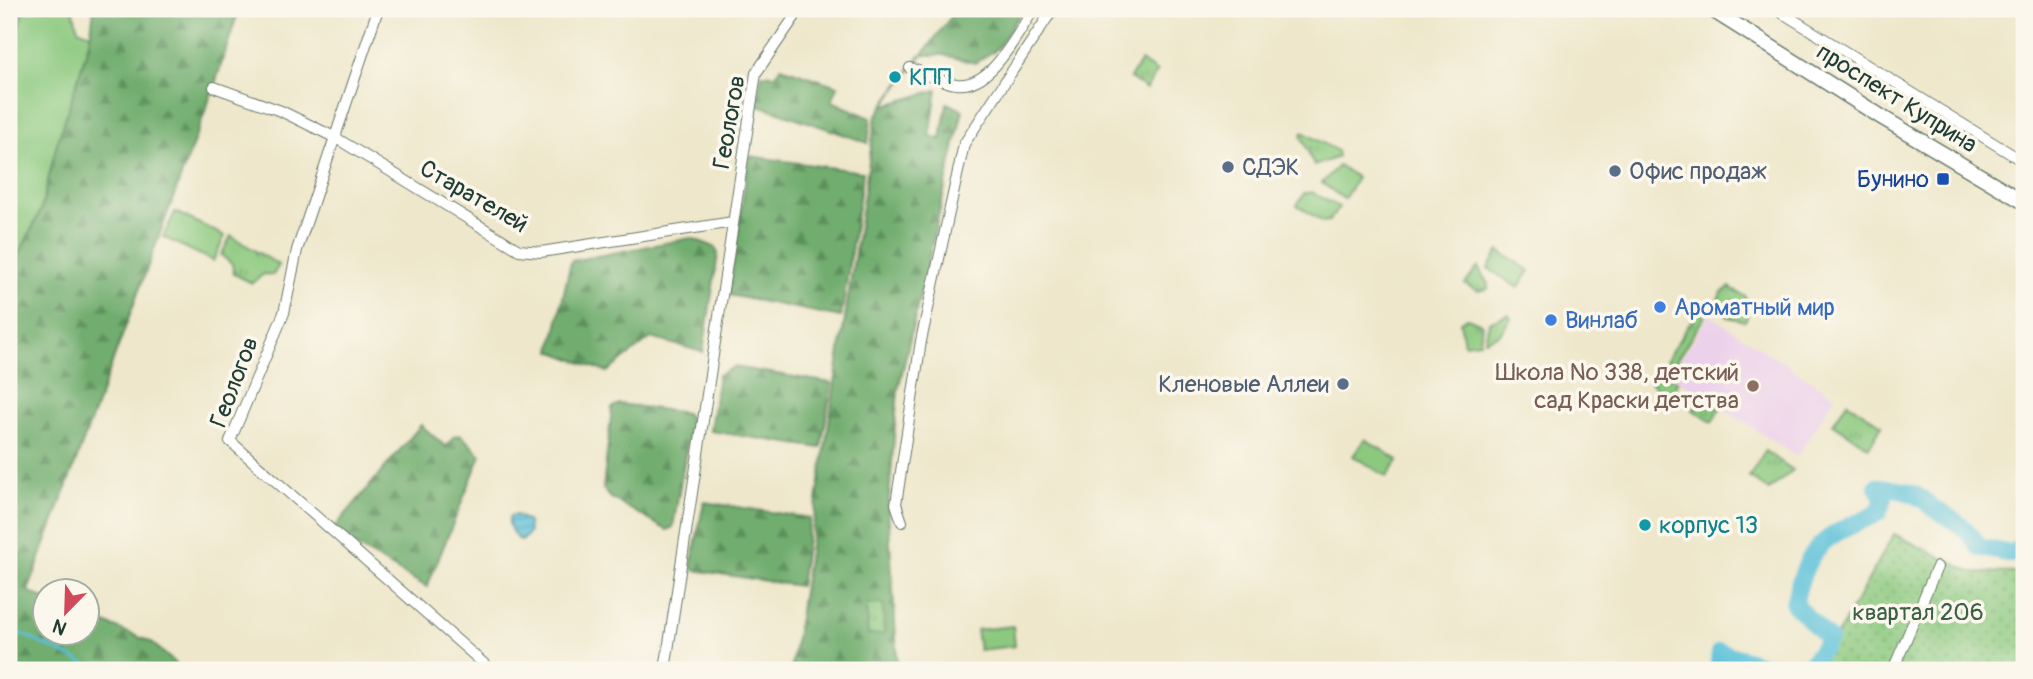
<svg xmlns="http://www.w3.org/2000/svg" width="2033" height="679" font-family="Pangolin,sans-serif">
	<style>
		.built { fill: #ecd1ea }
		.industrial { fill: url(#industrial-grid) }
		.grass { fill: #8cc97f; stroke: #56835a; stroke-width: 2 }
		.forest { fill: url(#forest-firs); stroke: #487551; stroke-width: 2 }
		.park { fill: url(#park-tufts); stroke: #56835a; stroke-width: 2 }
		.garden { fill: url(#garden-dots); stroke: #56835a; stroke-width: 2 }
		.water { fill: url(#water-rules); stroke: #3d7f86; stroke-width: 2 }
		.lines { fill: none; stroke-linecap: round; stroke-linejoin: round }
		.stream { stroke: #5bc1d9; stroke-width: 2.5 }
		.river { stroke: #5bc1d9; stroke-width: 18 }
		.street-casing { stroke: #677869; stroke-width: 12 }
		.secondary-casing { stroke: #677869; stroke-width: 17 }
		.street { stroke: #fff; stroke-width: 10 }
		.secondary { stroke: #fff; stroke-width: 14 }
		.culture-dot { fill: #0f9aa8; stroke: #fbf7ec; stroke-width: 2.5 }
		.service-dot { fill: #5c6f8a; stroke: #fbf7ec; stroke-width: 2.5 }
		.transit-dot { fill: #1a4fb4; stroke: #fbf7ec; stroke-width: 2.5 }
		.shop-dot { fill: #3f7fe0; stroke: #fbf7ec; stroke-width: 2.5 }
		.education-dot { fill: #8d6e63; stroke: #fbf7ec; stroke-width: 2.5 }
		.labels { text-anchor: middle; stroke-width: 7; stroke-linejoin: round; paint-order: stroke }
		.culture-label { font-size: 24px; fill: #0d838f; stroke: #fbf7ec; text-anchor: start }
		.street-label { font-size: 24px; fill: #1f3d34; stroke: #fbf7ec }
		.service-label { font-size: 24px; fill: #4e5e75; stroke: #fbf7ec; text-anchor: start }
		.transit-label { font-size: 24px; fill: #164399; stroke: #fbf7ec; text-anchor: end }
		.shop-label { font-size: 24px; fill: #366cbe; stroke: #fbf7ec; text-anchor: start }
		.education-label { font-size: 24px; fill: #785e54; stroke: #fbf7ec; text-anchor: end }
		.park-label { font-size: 24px; fill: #3a6047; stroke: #fbf7ec }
	</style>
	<defs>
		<pattern id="industrial-grid" width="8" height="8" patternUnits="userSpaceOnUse" patternTransform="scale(1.75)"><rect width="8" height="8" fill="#cbbfd5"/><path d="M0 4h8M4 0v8" fill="none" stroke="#a49cae"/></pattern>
		<pattern id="forest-firs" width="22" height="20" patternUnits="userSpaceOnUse" patternTransform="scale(1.75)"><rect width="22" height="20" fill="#71ad6e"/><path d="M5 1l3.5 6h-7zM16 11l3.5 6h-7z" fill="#5c8e5b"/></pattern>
		<pattern id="park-tufts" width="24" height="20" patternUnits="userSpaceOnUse" patternTransform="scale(1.75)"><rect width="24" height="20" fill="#8cc97f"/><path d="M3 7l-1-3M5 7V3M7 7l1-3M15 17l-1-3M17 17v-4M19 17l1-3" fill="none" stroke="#72a469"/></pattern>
		<pattern id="garden-dots" width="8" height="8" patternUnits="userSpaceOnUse" patternTransform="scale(1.75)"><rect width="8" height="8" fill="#8cc97f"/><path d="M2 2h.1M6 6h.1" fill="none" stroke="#72a469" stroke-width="1.8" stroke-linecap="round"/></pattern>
		<pattern id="water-rules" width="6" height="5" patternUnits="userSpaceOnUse" patternTransform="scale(1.75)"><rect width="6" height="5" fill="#5bc1d9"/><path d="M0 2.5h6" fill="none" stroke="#4b9eb1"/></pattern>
	</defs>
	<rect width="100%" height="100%" fill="#fbf7ec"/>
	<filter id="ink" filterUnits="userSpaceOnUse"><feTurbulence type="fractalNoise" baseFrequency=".0143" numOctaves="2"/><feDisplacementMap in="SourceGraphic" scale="14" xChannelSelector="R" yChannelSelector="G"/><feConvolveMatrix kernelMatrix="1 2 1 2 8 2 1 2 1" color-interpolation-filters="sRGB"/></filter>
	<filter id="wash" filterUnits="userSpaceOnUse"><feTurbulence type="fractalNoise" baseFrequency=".00686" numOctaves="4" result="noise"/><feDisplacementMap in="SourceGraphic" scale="28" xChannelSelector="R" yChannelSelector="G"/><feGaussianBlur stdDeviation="1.57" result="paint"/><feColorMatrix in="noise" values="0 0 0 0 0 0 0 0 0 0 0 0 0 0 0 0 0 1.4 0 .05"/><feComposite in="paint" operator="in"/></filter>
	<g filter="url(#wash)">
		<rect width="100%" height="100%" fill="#eee7cb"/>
		<path class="built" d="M 1709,315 L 1835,396 L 1797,456 L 1670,375 Z"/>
		<path class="industrial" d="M 9,9 L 24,9 L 9,64 Z"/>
		<path class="grass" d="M 24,9 L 73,9 L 78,29 L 91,34 L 41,210 L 14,265 L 9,285 L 9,64 Z
			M 1339,165 L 1357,178 L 1344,199 L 1322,183 Z
			M 175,212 L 225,236 L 213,261 L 163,237 Z
			M 1499,251 L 1530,271 L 1518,288 L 1488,268 Z
			M 1365,439 L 1398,460 L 1387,477 L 1353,456 Z
			M 1013,626 L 1015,646 L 979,650 L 976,630 Z"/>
		<path class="forest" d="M 94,9 L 239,9 L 214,87 L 28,591 L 45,599 L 46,634 L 88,634 L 88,616 L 151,642 L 183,670 L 9,670 L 9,286 L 14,265 L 41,210 L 57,143 L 89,45 Z
			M 957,9 L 1023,9 L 998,48 L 975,63 L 944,55 L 920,55 L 883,106 L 937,90 L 930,136 L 941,139 L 947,103 L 963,110 L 898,390 L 888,510 L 898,670 L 791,670 L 876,116 Z
			M 781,67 L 838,86 L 832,101 L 871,118 L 868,143 L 756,104 L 762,74 L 775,75 Z
			M 749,156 L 863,172 L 841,317 L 729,295 Z
			M 691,238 L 715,247 L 718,254 L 703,352 L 651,338 L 607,372 L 551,351 L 571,261 Z
			M 734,367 L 832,383 L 821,448 L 710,431 L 718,375 Z
			M 619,404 L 686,413 L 691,420 L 673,527 L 667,530 L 611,498 L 603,489 L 612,408 Z
			M 421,425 L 446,447 L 455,436 L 461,435 L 481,455 L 427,587 L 360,549 L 334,528 Z
			M 704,502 L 810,518 L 800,586 L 694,570 L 691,566 Z"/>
		<path class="park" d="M 1141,61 L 1157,72 L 1146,89 L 1130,78 Z
			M 1303,132 L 1337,151 L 1338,157 L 1314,166 L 1301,135 Z
			M 1312,192 L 1339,207 L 1329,221 L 1323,222 L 1297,205 L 1304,194 Z
			M 231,236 L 279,265 L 273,275 L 264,274 L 252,283 L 234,274 L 232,264 L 221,255 Z
			M 1478,267 L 1488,284 L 1488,289 L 1478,291 L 1465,284 Z
			M 1730,287 L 1746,297 L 1747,317 L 1745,321 L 1728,317 L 1717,302 L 1721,293 Z
			M 1698,311 L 1705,316 L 1673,365 L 1666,360 Z
			M 1508,314 L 1511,318 L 1500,334 L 1485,340 L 1489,322 Z
			M 1467,318 L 1482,324 L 1480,342 L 1464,344 L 1460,322 Z
			M 1660,370 L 1678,382 L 1670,395 L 1651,383 Z
			M 1702,397 L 1720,409 L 1712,422 L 1693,410 Z
			M 1847,402 L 1882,425 L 1869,447 L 1833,424 Z
			M 1765,451 L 1793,470 L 1769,490 L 1749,477 Z
			M 883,604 L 884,634 L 868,635 L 866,605 Z"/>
		<path class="garden" d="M 1894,534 L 1971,572 L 2024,573 L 2024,670 L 1803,670 L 1822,662 Z"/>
		<path class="water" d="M 517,515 L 528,522 L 529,533 L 522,541 C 514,538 506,524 510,516 Z"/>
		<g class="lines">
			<path class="stream" d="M 9,628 L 98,670"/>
			<path class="river" d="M 1718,670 L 1720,652 L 1766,666 L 1809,666 L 1829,639 L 1794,604 C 1808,543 1824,537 1878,513 L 1884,499 L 1877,487 C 1892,488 1913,491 1925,501 C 1928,503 1930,507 1933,508 C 1953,520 1967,526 1979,547 L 2011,554 L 2024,546"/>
		</g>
	</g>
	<g filter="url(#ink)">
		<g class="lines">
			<defs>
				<path id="street" d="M 378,9 L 297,250 L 284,313 L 230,441 L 491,670
					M 1776,9 L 2024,162
					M 910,68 C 924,73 940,82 956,84 C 992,89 1017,33 1034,9
					M 214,87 L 281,111 L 336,138 L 519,250 L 541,252 L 733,222
					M 902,522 L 896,504 L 921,341 L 964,144 L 1053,9
					M 665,670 L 756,73 L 800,9
					M 1893,670 L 1937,567"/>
				<path id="secondary" d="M 1711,9 L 1883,118 L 2024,202"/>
			</defs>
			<use href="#street" class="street-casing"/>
			<use href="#secondary" class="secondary-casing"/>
			<use href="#street" class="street"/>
			<use href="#secondary" class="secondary"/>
		</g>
	</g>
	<g class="culture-dot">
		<circle cx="895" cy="77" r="7"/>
		<circle cx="1645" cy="525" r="7"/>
	</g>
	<g class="service-dot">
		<circle cx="1228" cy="167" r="7"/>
		<circle cx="1615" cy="171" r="7"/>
		<circle cx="1343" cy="384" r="7"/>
	</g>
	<rect class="transit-dot" x="1936" y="172" width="14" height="14" rx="3.5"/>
	<g class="shop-dot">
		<circle cx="1660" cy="307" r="7"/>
		<circle cx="1551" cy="320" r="7"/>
	</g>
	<circle class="education-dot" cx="1753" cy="386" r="7"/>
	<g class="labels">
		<g class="culture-label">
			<text x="909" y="85">КПП</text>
			<text x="1659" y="533">корпус 13</text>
		</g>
		<g class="street-label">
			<text transform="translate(1897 98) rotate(32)" y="8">проспект Куприна</text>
			<text transform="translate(729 122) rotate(-80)" y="8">Геологов</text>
			<text transform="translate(474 196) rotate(30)" y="8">Старателей</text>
			<text transform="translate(234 382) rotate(-69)" y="8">Геологов</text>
		</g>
		<g class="service-label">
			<text x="1242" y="175">СДЭК</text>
			<text x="1629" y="179">Офис продаж</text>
			<text x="1329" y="392" text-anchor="end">Кленовые Аллеи</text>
		</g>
		<g class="transit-label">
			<text x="1929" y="187">Бунино</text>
		</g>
		<g class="shop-label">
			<text x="1674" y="315">Ароматный мир</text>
			<text x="1565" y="328">Винлаб</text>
		</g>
		<g class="education-label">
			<text x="1739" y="380">Школа № 338, детский<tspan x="1739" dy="28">сад Краски детства</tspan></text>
		</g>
		<g class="park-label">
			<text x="1918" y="620">квартал 206</text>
		</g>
	</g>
	<rect width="2033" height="679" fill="none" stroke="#fbf7ec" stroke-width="35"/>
	<g transform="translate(66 612) rotate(203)"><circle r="33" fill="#fbf7ec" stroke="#a3ada2" stroke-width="2"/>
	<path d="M0-5L12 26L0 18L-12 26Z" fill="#d1495b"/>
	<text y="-10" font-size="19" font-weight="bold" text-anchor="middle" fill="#1f3d34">N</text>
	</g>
</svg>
